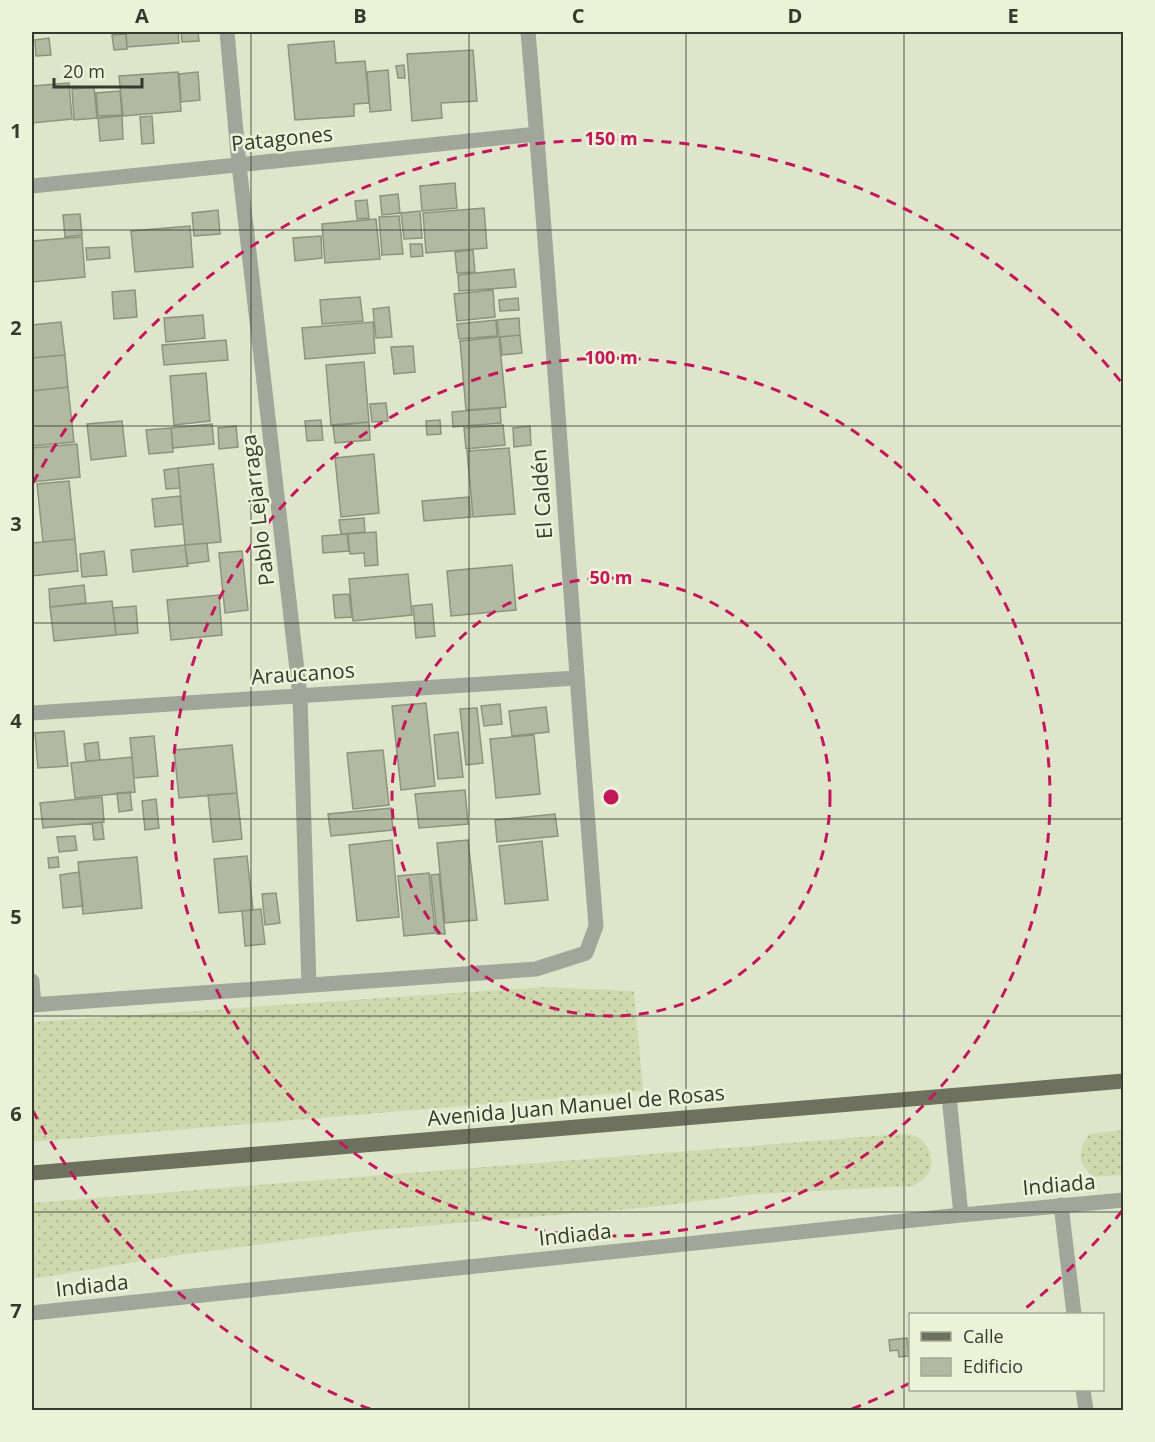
<svg xmlns="http://www.w3.org/2000/svg" width="1155" height="1442" font-family="'Open Sans',sans-serif">
	<style>
		.grass { fill: url(#grass-dots) }
		.building { fill: #b3b9a0; stroke: #8e937b; stroke-width: 1.5 }
		.lines { fill: none; stroke-linecap: round; stroke-linejoin: round }
		.street { stroke: #a2a59a; stroke-width: 15 }
		.primary { stroke: #6d715e; stroke-width: 15 }
		.grid { fill: none; stroke: #37392f; stroke-width: 1.5; stroke-opacity: 0.55 }
		.ring { fill: none; stroke: #c2185b; stroke-width: 3; stroke-dasharray: 10 8 }
		.labels { text-anchor: middle; stroke-width: 5; stroke-linejoin: round; paint-order: stroke }
		.street-label { font-size: 21px; fill: #37392f; stroke: #ecf2d8 }
		.centre { fill: #c2185b; stroke: #ecf2d8; stroke-width: 3 }
		.ring-label { font-size: 18px; text-anchor: middle; font-weight: bold; fill: #c2185b; stroke: #ecf2d8; stroke-width: 5; stroke-linejoin: round; paint-order: stroke }
		.neatline { fill: none; stroke: #37392f; stroke-width: 2 }
		.grid-label { font-size: 20px; text-anchor: middle; font-weight: bold; fill: #37392f }
	</style>
	<defs>
		<pattern id="grass-dots" width="8" height="8" patternUnits="userSpaceOnUse" patternTransform="scale(1.5)"><rect width="8" height="8" fill="#d0d9ae"/><path d="M2 2h.1M6 6h.1" fill="none" stroke="#b3bb96" stroke-width="1.8" stroke-linecap="round"/></pattern>
	</defs>
	<rect width="100%" height="100%" fill="#dfe5cb"/>
	<path class="grass" d="M 543,987 L 634,991 L 643,1091 L 32,1142 L 32,1022 Z
		M 1123,1130 L 1123,1175 L 1094,1177 C 1078,1163 1077,1153 1089,1134 Z
		M 901,1134 C 906,1134 911,1134 916,1136 C 930,1143 938,1165 925,1178 C 922,1181 917,1183 913,1186 L 756,1194 L 651,1207 L 354,1232 L 172,1256 L 32,1279 L 32,1203 Z"/>
	<path class="building" d="M 126,32 L 178,32 L 179,43 L 127,47 Z
		M 181,32 L 198,32 L 199,41 L 182,42 Z
		M 126,34 L 127,49 L 114,50 L 112,35 Z
		M 49,38 L 51,55 L 36,56 L 35,40 Z
		M 334,41 L 336,63 L 365,61 L 369,103 L 354,104 L 354,116 L 295,120 L 288,45 Z
		M 473,50 L 477,101 L 441,103 L 442,118 L 412,121 L 407,54 Z
		M 404,65 L 405,78 L 398,78 L 396,66 Z
		M 388,70 L 391,110 L 370,112 L 367,72 Z
		M 178,72 L 181,111 L 123,116 L 119,76 Z
		M 198,72 L 200,100 L 181,102 L 179,74 Z
		M 69,83 L 72,119 L 32,123 L 32,86 Z
		M 94,87 L 97,118 L 74,120 L 72,89 Z
		M 120,91 L 122,115 L 98,116 L 96,93 Z
		M 122,116 L 123,139 L 100,141 L 98,118 Z
		M 152,116 L 154,143 L 142,144 L 140,117 Z
		M 455,183 L 457,208 L 422,211 L 420,186 Z
		M 398,194 L 400,213 L 382,215 L 380,196 Z
		M 367,200 L 369,218 L 357,219 L 355,201 Z
		M 484,208 L 487,248 L 426,253 L 423,213 Z
		M 218,210 L 220,234 L 194,236 L 192,213 Z
		M 420,211 L 422,238 L 404,239 L 401,213 Z
		M 80,214 L 82,235 L 65,237 L 63,215 Z
		M 399,216 L 403,254 L 382,255 L 379,217 Z
		M 376,219 L 380,259 L 325,263 L 322,224 Z
		M 190,226 L 193,267 L 135,272 L 131,231 Z
		M 321,236 L 322,258 L 295,261 L 293,238 Z
		M 82,237 L 85,277 L 32,282 L 32,241 Z
		M 410,244 L 422,244 L 423,256 L 411,257 Z
		M 109,247 L 110,258 L 87,260 L 86,248 Z
		M 473,250 L 475,272 L 457,273 L 455,252 Z
		M 514,269 L 516,287 L 459,291 L 458,275 Z
		M 135,290 L 137,317 L 114,319 L 112,292 Z
		M 493,290 L 495,317 L 457,321 L 454,294 Z
		M 360,297 L 363,321 L 322,324 L 320,300 Z
		M 518,298 L 519,310 L 500,311 L 499,300 Z
		M 389,307 L 392,337 L 376,338 L 373,309 Z
		M 203,315 L 205,338 L 166,342 L 164,318 Z
		M 519,318 L 520,335 L 499,337 L 497,320 Z
		M 496,320 L 497,336 L 459,339 L 457,324 Z
		M 61,322 L 65,355 L 32,358 L 32,325 Z
		M 373,322 L 375,353 L 305,359 L 302,328 Z
		M 520,335 L 522,353 L 502,355 L 500,337 Z
		M 499,337 L 506,407 L 466,410 L 460,341 Z
		M 226,340 L 228,360 L 164,365 L 162,345 Z
		M 413,346 L 415,372 L 394,374 L 391,347 Z
		M 65,355 L 68,387 L 32,391 L 32,358 Z
		M 364,362 L 369,422 L 331,425 L 326,365 Z
		M 206,373 L 210,421 L 174,425 L 170,376 Z
		M 68,387 L 74,442 L 33,446 L 32,391 Z
		M 386,403 L 388,421 L 372,422 L 370,404 Z
		M 500,408 L 501,423 L 453,427 L 452,412 Z
		M 321,420 L 323,440 L 307,441 L 305,421 Z
		M 440,420 L 441,434 L 427,435 L 426,421 Z
		M 122,421 L 126,456 L 91,460 L 87,424 Z
		M 369,422 L 370,440 L 335,443 L 333,426 Z
		M 212,424 L 214,444 L 173,448 L 171,428 Z
		M 503,425 L 505,445 L 466,449 L 464,428 Z
		M 236,426 L 238,447 L 219,449 L 218,428 Z
		M 530,426 L 531,445 L 514,447 L 513,428 Z
		M 171,428 L 173,452 L 149,454 L 146,430 Z
		M 77,444 L 80,477 L 32,482 L 32,448 Z
		M 509,448 L 515,514 L 473,517 L 467,451 Z
		M 374,454 L 379,513 L 341,517 L 335,458 Z
		M 213,464 L 221,542 L 185,545 L 178,468 Z
		M 178,468 L 180,488 L 166,489 L 164,470 Z
		M 69,481 L 75,539 L 43,542 L 37,484 Z
		M 180,496 L 183,524 L 155,527 L 152,499 Z
		M 469,497 L 471,517 L 424,521 L 422,501 Z
		M 364,518 L 365,532 L 341,534 L 339,520 Z
		M 376,532 L 378,565 L 365,566 L 364,553 L 350,554 L 348,534 Z
		M 347,534 L 349,551 L 323,553 L 322,536 Z
		M 75,539 L 78,571 L 32,576 L 32,543 Z
		M 207,543 L 209,561 L 187,564 L 185,545 Z
		M 185,545 L 188,566 L 133,572 L 131,550 Z
		M 104,551 L 107,575 L 82,577 L 80,554 Z
		M 242,551 L 248,610 L 225,613 L 219,553 Z
		M 512,565 L 516,610 L 451,616 L 447,571 Z
		M 408,574 L 412,615 L 353,621 L 349,579 Z
		M 84,585 L 86,603 L 50,607 L 49,589 Z
		M 349,594 L 352,617 L 335,618 L 333,595 Z
		M 219,595 L 222,635 L 171,640 L 167,600 Z
		M 112,601 L 116,635 L 54,641 L 50,607 Z
		M 432,604 L 435,636 L 416,638 L 413,606 Z
		M 136,606 L 138,633 L 116,635 L 113,608 Z
		M 426,703 L 435,786 L 401,790 L 392,706 Z
		M 500,704 L 502,724 L 484,726 L 481,706 Z
		M 546,707 L 549,732 L 512,736 L 509,711 Z
		M 477,708 L 483,763 L 466,765 L 460,709 Z
		M 64,731 L 68,766 L 38,768 L 35,733 Z
		M 458,732 L 463,777 L 438,779 L 434,735 Z
		M 534,735 L 540,794 L 496,798 L 490,739 Z
		M 154,736 L 158,776 L 134,778 L 130,738 Z
		M 98,742 L 100,760 L 86,761 L 84,744 Z
		M 232,745 L 237,793 L 179,798 L 174,750 Z
		M 383,750 L 389,805 L 353,809 L 347,753 Z
		M 132,757 L 135,792 L 75,798 L 71,763 Z
		M 465,790 L 468,824 L 419,828 L 415,794 Z
		M 130,792 L 132,810 L 119,812 L 117,793 Z
		M 237,793 L 242,839 L 213,842 L 208,795 Z
		M 102,797 L 104,822 L 43,828 L 40,803 Z
		M 156,799 L 159,828 L 145,830 L 142,801 Z
		M 391,808 L 393,830 L 331,836 L 328,814 Z
		M 555,814 L 558,836 L 497,842 L 495,820 Z
		M 102,822 L 104,839 L 94,840 L 92,823 Z
		M 75,836 L 77,850 L 59,852 L 57,837 Z
		M 392,840 L 399,917 L 357,921 L 349,845 Z
		M 468,840 L 477,920 L 445,923 L 437,843 Z
		M 542,841 L 548,900 L 505,904 L 499,846 Z
		M 247,856 L 253,910 L 219,913 L 214,859 Z
		M 58,857 L 59,867 L 49,868 L 48,858 Z
		M 137,857 L 142,908 L 83,914 L 78,862 Z
		M 79,872 L 83,906 L 63,908 L 60,875 Z
		M 429,873 L 435,933 L 404,936 L 398,876 Z
		M 439,874 L 445,934 L 437,934 L 431,875 Z
		M 276,893 L 280,923 L 265,925 L 262,894 Z
		M 261,909 L 265,944 L 245,946 L 242,911 Z
		M 907,1338 L 909,1356 L 899,1357 L 898,1350 L 890,1351 L 889,1340 Z"/>
	<g class="lines">
		<path class="street" d="M 227,32 L 239,165 L 300,696 L 309,985
			M 32,186 L 537,134
			M 32,713 L 576,678
			M 32,981 L 34,1005
			M 32,1005 L 536,969 L 586,953 L 596,926 C 572,628 554,329 528,32
			M 949,1096 L 961,1215
			M 1061,1205 L 1074,1314
			M 32,1313 L 961,1215 L 1124,1200
			M 1083,1390 L 1086,1410"/>
		<path class="primary" d="M 32,1173 L 1124,1081"/>
	</g>
	<path class="grid" d="M 251,32 L 251,1410M 469,32 L 469,1410M 686,32 L 686,1410M 904,32 L 904,1410M 32,230 L 1124,230M 32,426 L 1124,426M 32,623 L 1124,623M 32,819 L 1124,819M 32,1016 L 1124,1016M 32,1212 L 1124,1212"/>
	<g class="ring">
		<circle cx="611" cy="797" r="219"/>
		<circle cx="611" cy="797" r="439"/>
		<path d="M1122 1211A658 658 0 0 1 1021 1312M910 1383A658 658 0 0 1 852 1409M370 1409A658 658 0 0 1 33 1111M33 483A658 658 0 0 1 1122 383"/>
	</g>
	<g class="labels">
		<g class="street-label">
			<text transform="translate(282 139) rotate(-6)" y="7">Patagones</text>
			<text transform="translate(542 494) rotate(-94)" y="7">El Caldén</text>
			<text transform="translate(258 510) rotate(-97)" y="7">Pablo Lejarraga</text>
			<text transform="translate(303 674) rotate(-4)" y="7">Araucanos</text>
			<text transform="translate(576 1106) rotate(-5)" y="7">Avenida Juan Manuel de Rosas</text>
			<text transform="translate(1059 1185) rotate(-5)" y="7">Indiada</text>
			<text transform="translate(575 1235) rotate(-6)" y="7">Indiada</text>
			<text transform="translate(92 1286) rotate(-6)" y="7">Indiada</text>
		</g>
	</g>
	<circle cx="611" cy="797" r="9" class="centre"/>
	<g class="ring-label">
		<text x="611" y="145">150 m</text>
		<text x="611" y="364">100 m</text>
		<text x="611" y="584">50 m</text>
	</g>
	<rect width="1155" height="1442" fill="none" stroke="#ecf2d8" stroke-width="66"/>
	<rect x="909" y="1313" width="195" height="78" fill="#ecf2d8" stroke="#a4a894" stroke-width="1.5"/>
	<rect x="921" y="1332" width="30" height="9" fill="#6d715e" stroke="#a4a894" stroke-width="1.5"/>
	<text x="963" y="1343" font-size="18" fill="#37392f">Calle</text>
	<rect x="921" y="1358" width="30" height="18" fill="#b3b9a0" stroke="#a4a894" stroke-width="1.5"/>
	<text x="963" y="1373" font-size="18" fill="#37392f">Edificio</text>
	<path d="M54 78v9h88v-9" fill="none" stroke="#37392f" stroke-width="3"/>
	<text x="63" y="78" font-size="18" fill="#37392f" stroke="#ecf2d8" stroke-width="4.5" paint-order="stroke">20 m</text>
	<rect x="33" y="33" width="1089" height="1376" class="neatline"/>
	<g class="grid-label">
		<text x="142" y="23">A</text>
		<text x="360" y="23">B</text>
		<text x="578" y="23">C</text>
		<text x="795" y="23">D</text>
		<text x="1013" y="23">E</text>
		<text x="16" y="138">1</text>
		<text x="16" y="335">2</text>
		<text x="16" y="531">3</text>
		<text x="16" y="728">4</text>
		<text x="16" y="924">5</text>
		<text x="16" y="1121">6</text>
		<text x="16" y="1318">7</text>
	</g>
</svg>
